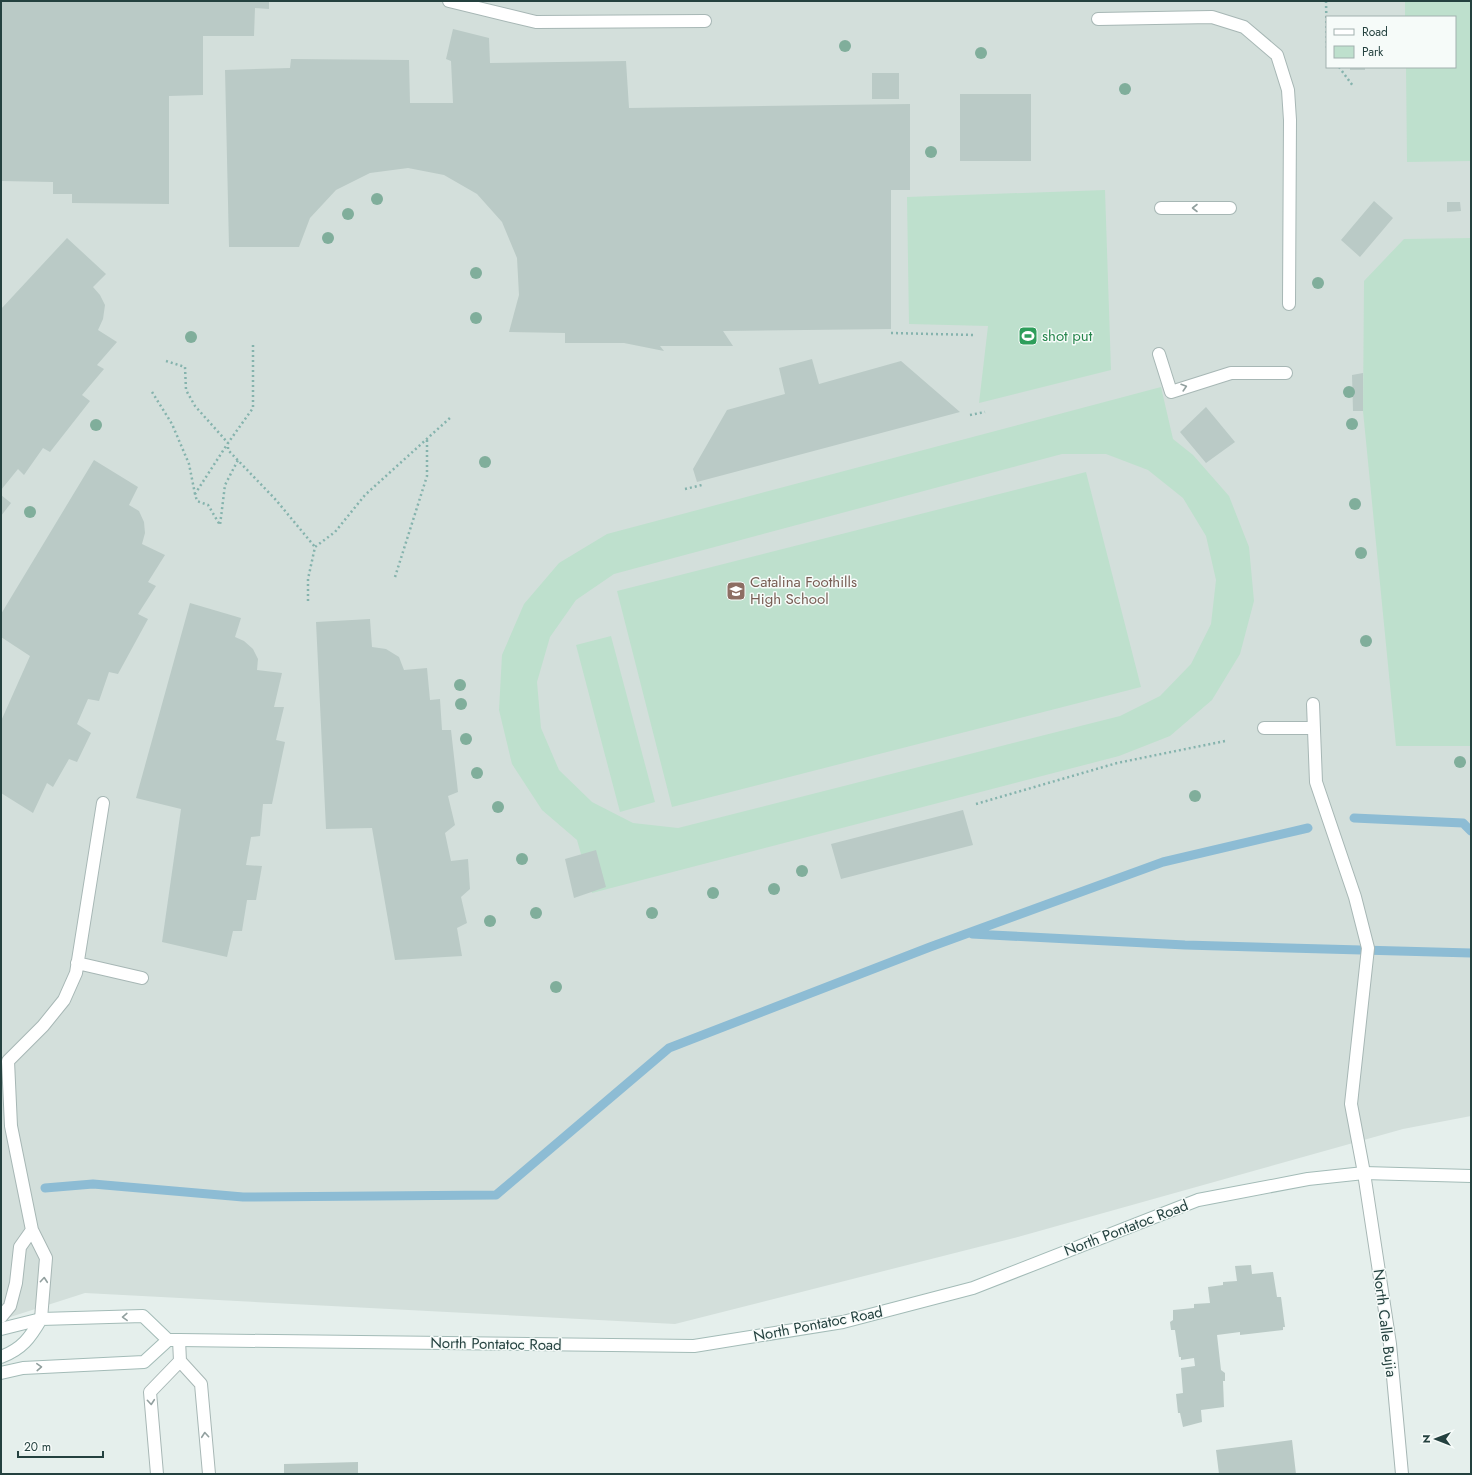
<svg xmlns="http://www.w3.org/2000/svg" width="1472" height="1475" font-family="Jost,sans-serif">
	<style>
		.built { fill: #d3dfdb; fill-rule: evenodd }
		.green { fill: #bee0cd; fill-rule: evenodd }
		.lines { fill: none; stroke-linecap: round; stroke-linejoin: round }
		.stream { stroke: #8dbcd4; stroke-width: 9 }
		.building { fill: #bacac6 }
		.lane-casing { stroke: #a7b7b5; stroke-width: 14 }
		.street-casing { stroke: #a7b7b5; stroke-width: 14 }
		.secondary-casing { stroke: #a3bbb7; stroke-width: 14 }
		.path { stroke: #85b3ad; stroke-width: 2.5; stroke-dasharray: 2 3; stroke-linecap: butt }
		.lane { stroke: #fff; stroke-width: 12 }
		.street { stroke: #fff; stroke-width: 12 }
		.secondary { stroke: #fff; stroke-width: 12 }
		.tree { fill: #80ae9b }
		.oneway { stroke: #92a09f }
		.labels { text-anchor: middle; stroke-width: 3; stroke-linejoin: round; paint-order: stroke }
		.leisure-label { font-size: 15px; fill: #27864d; stroke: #f6fbf9; text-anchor: start }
		.education-label { font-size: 15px; fill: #785e54; stroke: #f6fbf9; text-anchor: start }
		.street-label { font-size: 15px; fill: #24413f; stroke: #f6fbf9 }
	</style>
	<rect width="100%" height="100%" fill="#e5efec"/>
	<path class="built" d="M 1,1 L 1471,1 L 1471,1116 L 1403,1129 L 1014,1238 L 675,1324 L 85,1293 L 1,1320 ZM 1327,17 L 1455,17 L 1455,67 L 1327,67 Z"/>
	<path class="green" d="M 1405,1 L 1471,1 L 1471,161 L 1407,162 L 1406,67 L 1455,67 L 1455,17 L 1405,17 Z
		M 1105,190 L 1111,370 L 979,403 L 988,326 L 909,324 L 907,197 Z
		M 1471,238 L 1471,746 L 1396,746 L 1363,411 L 1364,281 L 1404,239 Z
		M 1161,387 L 1173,439 L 1193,455 L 1229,496 L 1249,547 L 1254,601 L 1240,654 L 1212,700 L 1170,736 L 1119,756 L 592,893 L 577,840 L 542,810 L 512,764 L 499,710 L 502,655 L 524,604 L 559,563 L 607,534 ZM 1062,454 L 1106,454 L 1148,470 L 1183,498 L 1206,536 L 1216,580 L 1211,624 L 1191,664 L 1160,696 L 1120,716 L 678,828 L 633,823 L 592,802 L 559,770 L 541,728 L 537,682 L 550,637 L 576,600 L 614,574 Z
		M 1086,472 L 1141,687 L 672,807 L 617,591 Z
		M 611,636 L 655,802 L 620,812 L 576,645 Z"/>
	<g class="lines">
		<path class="stream" d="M 1354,818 L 1463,823 L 1471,831
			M 972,934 L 1185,945 L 1471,953
			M 45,1188 L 93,1184 L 243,1197 L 496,1195 L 669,1048 L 930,947 L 1163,862 L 1308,828"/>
	</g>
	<path class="building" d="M 1,1 L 269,1 L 269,9 L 255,8 L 254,36 L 203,36 L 203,95 L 169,96 L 169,204 L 72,203 L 72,194 L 53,194 L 53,182 L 1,181 Z
		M 453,29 L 489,38 L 490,63 L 626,61 L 629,108 L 910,104 L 910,190 L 891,190 L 891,329 L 723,331 L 733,346 L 660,346 L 664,351 L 624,343 L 565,343 L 565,333 L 509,332 L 519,295 L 517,258 L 502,222 L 477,194 L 444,175 L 408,168 L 370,173 L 336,190 L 310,218 L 299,247 L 229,247 L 225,70 L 290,68 L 291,59 L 409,60 L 410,103 L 453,103 L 451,61 L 446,59 Z
		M 1350,67 L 1365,67 L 1365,70 L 1350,70 Z
		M 872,73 L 899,73 L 899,99 L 872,99 Z
		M 960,94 L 1031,94 L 1031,161 L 960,161 Z
		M 1374,201 L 1393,218 L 1360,257 L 1341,240 Z
		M 1447,202 L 1460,202 L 1461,211 L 1447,212 Z
		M 67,238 L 106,274 L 93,287 L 100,295 L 105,305 L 103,319 L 98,330 L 117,342 L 97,365 L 104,369 L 82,395 L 90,401 L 50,452 L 43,448 L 24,475 L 18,469 L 1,490 L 1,309 Z
		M 812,359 L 819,384 L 901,361 L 960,412 L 697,482 L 693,469 L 727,410 L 785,394 L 779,368 Z
		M 1363,373 L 1363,411 L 1353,411 L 1352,375 Z
		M 1206,407 L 1235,442 L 1206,463 L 1180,432 Z
		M 94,460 L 138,487 L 129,505 L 139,511 L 144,522 L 145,533 L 142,544 L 165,555 L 148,582 L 156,586 L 138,614 L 148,619 L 118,674 L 109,672 L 99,701 L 88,699 L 77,724 L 91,733 L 77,762 L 69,759 L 53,787 L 47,783 L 33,813 L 1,793 L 1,721 L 30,656 L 1,637 L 1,614 Z
		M 1,495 L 11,503 L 1,516 Z
		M 190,603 L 241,618 L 235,637 L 244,641 L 253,649 L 258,659 L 257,670 L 282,673 L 274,707 L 284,707 L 276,740 L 285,742 L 272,804 L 263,804 L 260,836 L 251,837 L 246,865 L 262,866 L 256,900 L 247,900 L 242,931 L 233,931 L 227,957 L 162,942 L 181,809 L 136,798 Z
		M 370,619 L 372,647 L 386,649 L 399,657 L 404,670 L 427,668 L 430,700 L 440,699 L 442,730 L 451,730 L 458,792 L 448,796 L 455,825 L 445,833 L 451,861 L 468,859 L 470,889 L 461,897 L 467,923 L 457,928 L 462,956 L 395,960 L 372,828 L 326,829 L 316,622 Z
		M 963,810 L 973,845 L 841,879 L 831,844 Z
		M 596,850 L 606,887 L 574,898 L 565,859 Z
		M 1251,1265 L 1252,1274 L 1273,1272 L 1277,1297 L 1281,1297 L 1285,1327 L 1283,1327 L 1283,1330 L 1240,1335 L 1240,1332 L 1217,1335 L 1221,1370 L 1225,1373 L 1225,1381 L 1223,1381 L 1224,1407 L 1201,1410 L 1202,1422 L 1183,1427 L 1180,1413 L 1178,1413 L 1176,1394 L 1183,1393 L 1181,1368 L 1195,1366 L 1194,1358 L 1181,1360 L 1181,1357 L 1179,1357 L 1175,1330 L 1171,1330 L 1170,1322 L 1173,1320 L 1173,1310 L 1194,1308 L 1194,1304 L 1210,1303 L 1208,1287 L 1223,1285 L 1223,1282 L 1237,1281 L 1235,1266 Z
		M 1292,1440 L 1296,1474 L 1219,1474 L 1216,1450 Z
		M 358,1462 L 358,1474 L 284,1474 L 284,1464 Z"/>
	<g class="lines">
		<defs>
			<path id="lane" d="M 449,1 L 536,22 L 705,21
				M 1098,19 L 1212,17 L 1244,27 L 1277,55 L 1288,90 L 1290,120 L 1289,304
				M 1161,208 L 1230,208
				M 1159,354 L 1171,392 L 1231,373 L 1286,373
				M 1313,704 L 1316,782 L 1355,897 L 1368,948 L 1351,1104 L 1364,1173
				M 1264,728 L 1314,728
				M 77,963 L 142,978
				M 32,1230 L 11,1126 L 8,1061 L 43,1026 L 64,1000 L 76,973 L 103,803
				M 1,1317 L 10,1306 L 16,1283 L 20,1247 L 32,1230 L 46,1258 L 41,1319"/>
			<path id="street" d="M 1364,1173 L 1390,1344 L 1402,1474
				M 179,1340 L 180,1361 L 201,1384 L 209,1474
				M 157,1474 L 150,1392 L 180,1361"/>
			<path id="secondary" d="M 1,1329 L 41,1319 L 143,1316 L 168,1340
				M 1,1357 C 22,1349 30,1338 41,1319
				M 1,1373 L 23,1368 L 144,1362 L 168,1340 L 179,1340 L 694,1346 L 843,1322 L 973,1288 L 1198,1200 L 1308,1179 L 1364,1173 L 1471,1176"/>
		</defs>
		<use href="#lane" class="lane-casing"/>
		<use href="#street" class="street-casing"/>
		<use href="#secondary" class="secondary-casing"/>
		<path class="path" d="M 1326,1 L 1327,50
			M 1339,67 L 1353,86
			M 891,333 L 974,335
			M 253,345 L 253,408 L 228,443 L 228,450 L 276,500 L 315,547
			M 166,361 L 185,367 L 186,390 L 195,406 L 228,443 L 195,494 L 197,501 L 208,505 L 220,525 L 225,485 L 238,460
			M 152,392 L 172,424 L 189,464 L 195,494
			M 970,415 L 985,412
			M 685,489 L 702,485
			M 395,577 L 427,476 L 427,440
			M 308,601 L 308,579 L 315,547 L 335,532 L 365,495 L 451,417
			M 976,804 L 1117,763 L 1225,741"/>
		<use href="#lane" class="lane"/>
		<use href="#street" class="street"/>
		<use href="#secondary" class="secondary"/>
	</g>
	<g class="tree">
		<circle cx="845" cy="46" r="6"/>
		<circle cx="981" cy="53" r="6"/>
		<circle cx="1125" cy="89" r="6"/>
		<circle cx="931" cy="152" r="6"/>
		<circle cx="377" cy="199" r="6"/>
		<circle cx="348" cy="214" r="6"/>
		<circle cx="328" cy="238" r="6"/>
		<circle cx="476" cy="273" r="6"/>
		<circle cx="1318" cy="283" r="6"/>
		<circle cx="476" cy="318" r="6"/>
		<circle cx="191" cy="337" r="6"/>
		<circle cx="1349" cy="392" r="6"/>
		<circle cx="1352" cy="424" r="6"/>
		<circle cx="96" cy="425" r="6"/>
		<circle cx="485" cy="462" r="6"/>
		<circle cx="1355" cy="504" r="6"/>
		<circle cx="30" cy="512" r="6"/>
		<circle cx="1361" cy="553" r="6"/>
		<circle cx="1366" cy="641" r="6"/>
		<circle cx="460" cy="685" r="6"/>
		<circle cx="461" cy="704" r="6"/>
		<circle cx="466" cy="739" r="6"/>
		<circle cx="1460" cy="762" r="6"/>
		<circle cx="477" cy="773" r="6"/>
		<circle cx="1195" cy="796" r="6"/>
		<circle cx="498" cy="807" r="6"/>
		<circle cx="522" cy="859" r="6"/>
		<circle cx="802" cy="871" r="6"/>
		<circle cx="774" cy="889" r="6"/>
		<circle cx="713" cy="893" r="6"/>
		<circle cx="536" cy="913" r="6"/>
		<circle cx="652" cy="913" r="6"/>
		<circle cx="490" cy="921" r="6"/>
		<circle cx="556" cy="987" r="6"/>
	</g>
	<defs><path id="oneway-chevron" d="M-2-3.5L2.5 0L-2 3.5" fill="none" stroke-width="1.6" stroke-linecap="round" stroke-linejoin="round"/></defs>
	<g class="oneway">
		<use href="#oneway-chevron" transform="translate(1195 208) rotate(180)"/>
		<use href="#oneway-chevron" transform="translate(1184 387) rotate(-17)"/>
		<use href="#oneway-chevron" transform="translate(44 1280) rotate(-85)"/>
		<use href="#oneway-chevron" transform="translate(125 1317) rotate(178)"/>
		<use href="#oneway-chevron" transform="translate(39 1367) rotate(-3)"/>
		<use href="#oneway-chevron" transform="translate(151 1402) rotate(85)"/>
		<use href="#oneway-chevron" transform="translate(205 1435) rotate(-95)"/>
	</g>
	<defs>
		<symbol id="stadium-square" viewBox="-11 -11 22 22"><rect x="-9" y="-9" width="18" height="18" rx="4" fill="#2e9e5b" stroke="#f6fbf9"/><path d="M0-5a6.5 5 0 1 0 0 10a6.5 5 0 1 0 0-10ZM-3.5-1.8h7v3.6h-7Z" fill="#fff"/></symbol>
		<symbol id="school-square" viewBox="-11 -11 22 22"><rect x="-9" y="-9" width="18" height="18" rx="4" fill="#8d6e63" stroke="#f6fbf9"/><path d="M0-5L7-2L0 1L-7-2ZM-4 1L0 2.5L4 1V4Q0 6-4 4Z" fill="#fff"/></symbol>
	</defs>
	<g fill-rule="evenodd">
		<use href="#stadium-square" x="1017" y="325" width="22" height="22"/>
		<use href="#school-square" x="725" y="580" width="22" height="22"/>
	</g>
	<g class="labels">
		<g class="leisure-label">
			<text x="1042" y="341">shot put</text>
		</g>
		<g class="education-label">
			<text x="750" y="587">Catalina Foothills<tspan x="750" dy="17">High School</tspan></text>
		</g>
		<g class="street-label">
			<text transform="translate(1126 1228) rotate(-21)" y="5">North Pontatoc Road</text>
			<text transform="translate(1385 1323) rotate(83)" y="5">North Calle Bujia</text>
			<text transform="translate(818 1324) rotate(-11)" y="5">North Pontatoc Road</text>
			<text transform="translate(496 1344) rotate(1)" y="5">North Pontatoc Road</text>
		</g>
	</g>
	<rect width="1472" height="1475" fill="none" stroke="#24413f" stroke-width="4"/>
	<rect x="1326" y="16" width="130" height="52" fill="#f6fbf9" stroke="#a2b1af"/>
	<rect x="1334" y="29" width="20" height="6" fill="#ffffff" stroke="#a2b1af"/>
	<text x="1362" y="36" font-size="12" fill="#24413f">Road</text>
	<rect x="1334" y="46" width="20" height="12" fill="#bee0cd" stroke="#a2b1af"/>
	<text x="1362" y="56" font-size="12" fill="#24413f">Park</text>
	<g transform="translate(1436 1439) rotate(270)" stroke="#f6fbf9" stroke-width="3" paint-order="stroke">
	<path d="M0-3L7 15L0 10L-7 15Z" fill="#24413f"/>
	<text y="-6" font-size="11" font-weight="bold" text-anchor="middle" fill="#24413f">N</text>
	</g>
	<path d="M18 1451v6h85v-6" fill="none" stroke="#24413f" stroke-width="2"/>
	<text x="24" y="1451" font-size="12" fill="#24413f" stroke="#f6fbf9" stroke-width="3" paint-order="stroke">20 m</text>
</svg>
